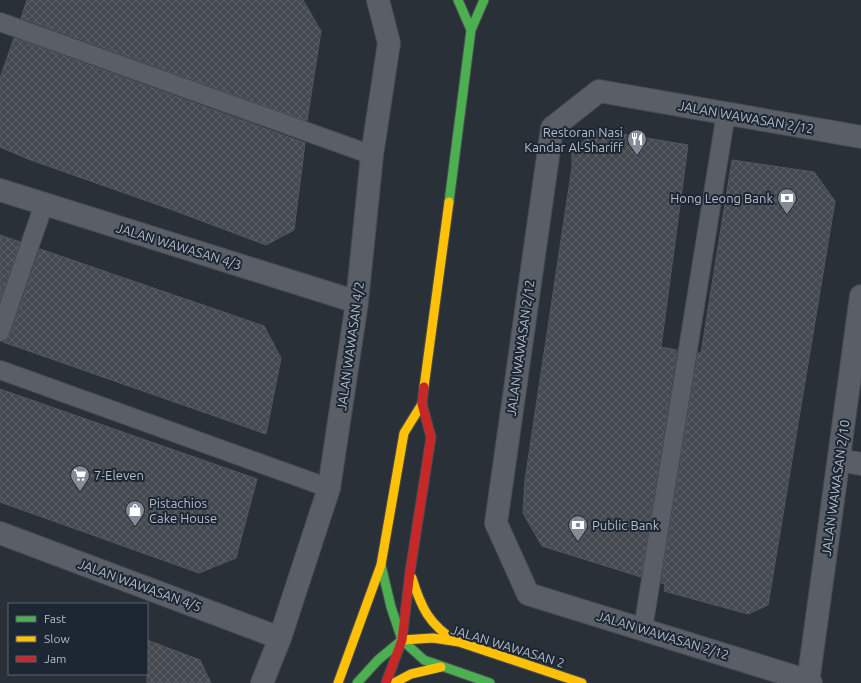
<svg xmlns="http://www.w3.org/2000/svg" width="861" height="683" font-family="Ubuntu,sans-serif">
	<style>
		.building { fill: url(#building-cross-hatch); stroke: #52575f }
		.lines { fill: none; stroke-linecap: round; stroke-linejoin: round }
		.lane-casing { stroke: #484c53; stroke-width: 20 }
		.street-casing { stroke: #484c53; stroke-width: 24 }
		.fast-casing { stroke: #484c53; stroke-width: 11 }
		.slow-casing { stroke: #484c53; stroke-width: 11 }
		.jam-casing { stroke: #484c53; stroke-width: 11 }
		.lane { stroke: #5a5e66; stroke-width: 18 }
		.street { stroke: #5a5e66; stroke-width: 22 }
		.fast { stroke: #4caf50; stroke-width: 9 }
		.slow { stroke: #ffc107; stroke-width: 9 }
		.jam { stroke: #c62828; stroke-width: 9 }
		.labels { text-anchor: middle; stroke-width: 4; stroke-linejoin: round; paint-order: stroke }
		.street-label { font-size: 13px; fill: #b4bcc9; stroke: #1d2633 }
		.poi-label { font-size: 13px; fill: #b4bcc9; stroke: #1d2633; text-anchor: start }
	</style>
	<defs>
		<pattern id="building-cross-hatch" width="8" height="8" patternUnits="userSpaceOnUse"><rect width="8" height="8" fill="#444950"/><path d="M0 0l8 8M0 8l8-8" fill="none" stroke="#5d6168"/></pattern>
	</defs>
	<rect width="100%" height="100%" fill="#2a3038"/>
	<path class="building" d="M 27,0 L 303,0 L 321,31 L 307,121 L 21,18 Z
		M 14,38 L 305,143 L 294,230 L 266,245 L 170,209 L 28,159 L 0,147 L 0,78 Z
		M 598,130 L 688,145 L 661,347 L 677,350 L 641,577 L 542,546 L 523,513 L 525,480 L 572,167 L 572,150 Z
		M 732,160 L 814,172 L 835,201 L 768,605 L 748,614 L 664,591 L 665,584 L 661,583 L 698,353 L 701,353 Z
		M 0,235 L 20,242 L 0,300 Z
		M 40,249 L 264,326 L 281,358 L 266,434 L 3,342 L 7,340 L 10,335 Z
		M 0,389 L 257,479 L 236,558 L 199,573 L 0,502 Z
		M 147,640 L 200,660 L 211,683 L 147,683 Z"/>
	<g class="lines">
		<defs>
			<path id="lane" d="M 0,22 L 372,155
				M 0,332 L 44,204
				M 0,370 L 329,488
				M 643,629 L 726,113"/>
			<path id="street" d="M 0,190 L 357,302
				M 839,460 L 861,464
				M 0,533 L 280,638
				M 262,683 L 280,638 L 329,488 L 357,302 L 372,155 L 389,43 L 378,0
				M 808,683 L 861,296
				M 811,683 L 809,681 L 528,594 L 496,523 L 552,128 L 599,91 L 861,137"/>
			<path id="fast" d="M 458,0 L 471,30
				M 449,202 L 471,30 L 484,0
				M 381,565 L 391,607 L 402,640 L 424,660 L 490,683
				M 357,683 L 378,660 L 402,640"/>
			<path id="slow" d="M 424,387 L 449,202
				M 412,578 C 421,607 429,625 456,641
				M 402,640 L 433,638 L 459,642 L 582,683
				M 338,683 L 381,565 L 404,433 L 422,404
				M 394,683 L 411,674 L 441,667"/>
			<path id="jam" d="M 386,683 L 402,640 L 410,572 L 431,437 L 422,404 L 424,387"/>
		</defs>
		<use href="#lane" class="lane-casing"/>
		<use href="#street" class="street-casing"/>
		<use href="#fast" class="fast-casing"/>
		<use href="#slow" class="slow-casing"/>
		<use href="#jam" class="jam-casing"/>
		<use href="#lane" class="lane"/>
		<use href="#street" class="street"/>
		<use href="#fast" class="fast"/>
		<use href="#slow" class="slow"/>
		<use href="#jam" class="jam"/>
	</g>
	<defs>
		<symbol id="restaurant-pin" viewBox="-11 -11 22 30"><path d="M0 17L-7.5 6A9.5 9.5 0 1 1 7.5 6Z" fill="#848b96" stroke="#1d2633"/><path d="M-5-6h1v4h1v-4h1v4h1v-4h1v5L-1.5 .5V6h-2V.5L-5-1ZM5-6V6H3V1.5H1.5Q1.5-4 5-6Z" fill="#fff"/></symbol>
		<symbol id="bank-pin" viewBox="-11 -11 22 30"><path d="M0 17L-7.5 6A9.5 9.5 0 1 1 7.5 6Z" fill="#848b96" stroke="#1d2633"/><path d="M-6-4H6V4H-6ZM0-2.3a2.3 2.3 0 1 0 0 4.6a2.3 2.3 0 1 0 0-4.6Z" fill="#fff"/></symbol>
		<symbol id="supermarket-pin" viewBox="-11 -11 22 30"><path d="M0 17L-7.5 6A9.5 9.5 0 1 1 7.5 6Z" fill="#848b96" stroke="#1d2633"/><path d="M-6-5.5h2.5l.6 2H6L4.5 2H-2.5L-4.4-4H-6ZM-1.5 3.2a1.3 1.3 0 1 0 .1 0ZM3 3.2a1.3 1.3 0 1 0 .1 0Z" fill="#fff"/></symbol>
		<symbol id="shop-pin" viewBox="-11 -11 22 30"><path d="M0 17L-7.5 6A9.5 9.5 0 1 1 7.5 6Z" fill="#848b96" stroke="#1d2633"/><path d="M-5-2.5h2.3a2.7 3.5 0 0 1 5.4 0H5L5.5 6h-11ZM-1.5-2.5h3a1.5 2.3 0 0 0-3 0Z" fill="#fff"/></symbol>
	</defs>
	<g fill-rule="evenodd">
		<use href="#restaurant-pin" x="626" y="128" width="22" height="30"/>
		<use href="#bank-pin" x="776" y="187" width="22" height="30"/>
		<use href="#supermarket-pin" x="69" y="464" width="22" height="30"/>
		<use href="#shop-pin" x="124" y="499" width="22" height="30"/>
		<use href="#bank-pin" x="567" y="514" width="22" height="30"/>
	</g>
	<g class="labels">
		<g class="street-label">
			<text transform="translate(746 117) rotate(10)" y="5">JALAN WAWASAN 2/12</text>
			<text transform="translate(179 246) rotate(17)" y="5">JALAN WAWASAN 4/3</text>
			<text transform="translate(350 346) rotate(-82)" y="5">JALAN WAWASAN 4/2</text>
			<text transform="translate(520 348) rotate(-82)" y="5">JALAN WAWASAN 2/12</text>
			<text transform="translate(835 488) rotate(-82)" y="5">JALAN WAWASAN 2/10</text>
			<text transform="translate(140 585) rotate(20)" y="5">JALAN WAWASAN 4/5</text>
			<text transform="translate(663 635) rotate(17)" y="5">JALAN WAWASAN 2/12</text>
			<text transform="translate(508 646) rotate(17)" y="5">JALAN WAWASAN 2</text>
		</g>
		<g class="poi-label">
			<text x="623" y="137" text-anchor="end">Restoran Nasi<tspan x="623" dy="15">Kandar Al-Shariff</tspan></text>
			<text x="773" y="203" text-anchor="end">Hong Leong Bank</text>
			<text x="94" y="480">7-Eleven</text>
			<text x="149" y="508">Pistachios<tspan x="149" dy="15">Cake House</tspan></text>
			<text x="592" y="530">Public Bank</text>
		</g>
	</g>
	<rect x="8" y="603" width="140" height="72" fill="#1d2633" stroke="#59626f"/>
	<rect x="16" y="616" width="20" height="6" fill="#4caf50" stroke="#59626f"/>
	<text x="44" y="623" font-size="12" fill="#b4bcc9">Fast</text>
	<rect x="16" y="636" width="20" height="6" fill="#ffc107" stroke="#59626f"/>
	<text x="44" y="643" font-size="12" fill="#b4bcc9">Slow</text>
	<rect x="16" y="656" width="20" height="6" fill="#c62828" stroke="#59626f"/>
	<text x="44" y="663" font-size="12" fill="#b4bcc9">Jam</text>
</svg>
